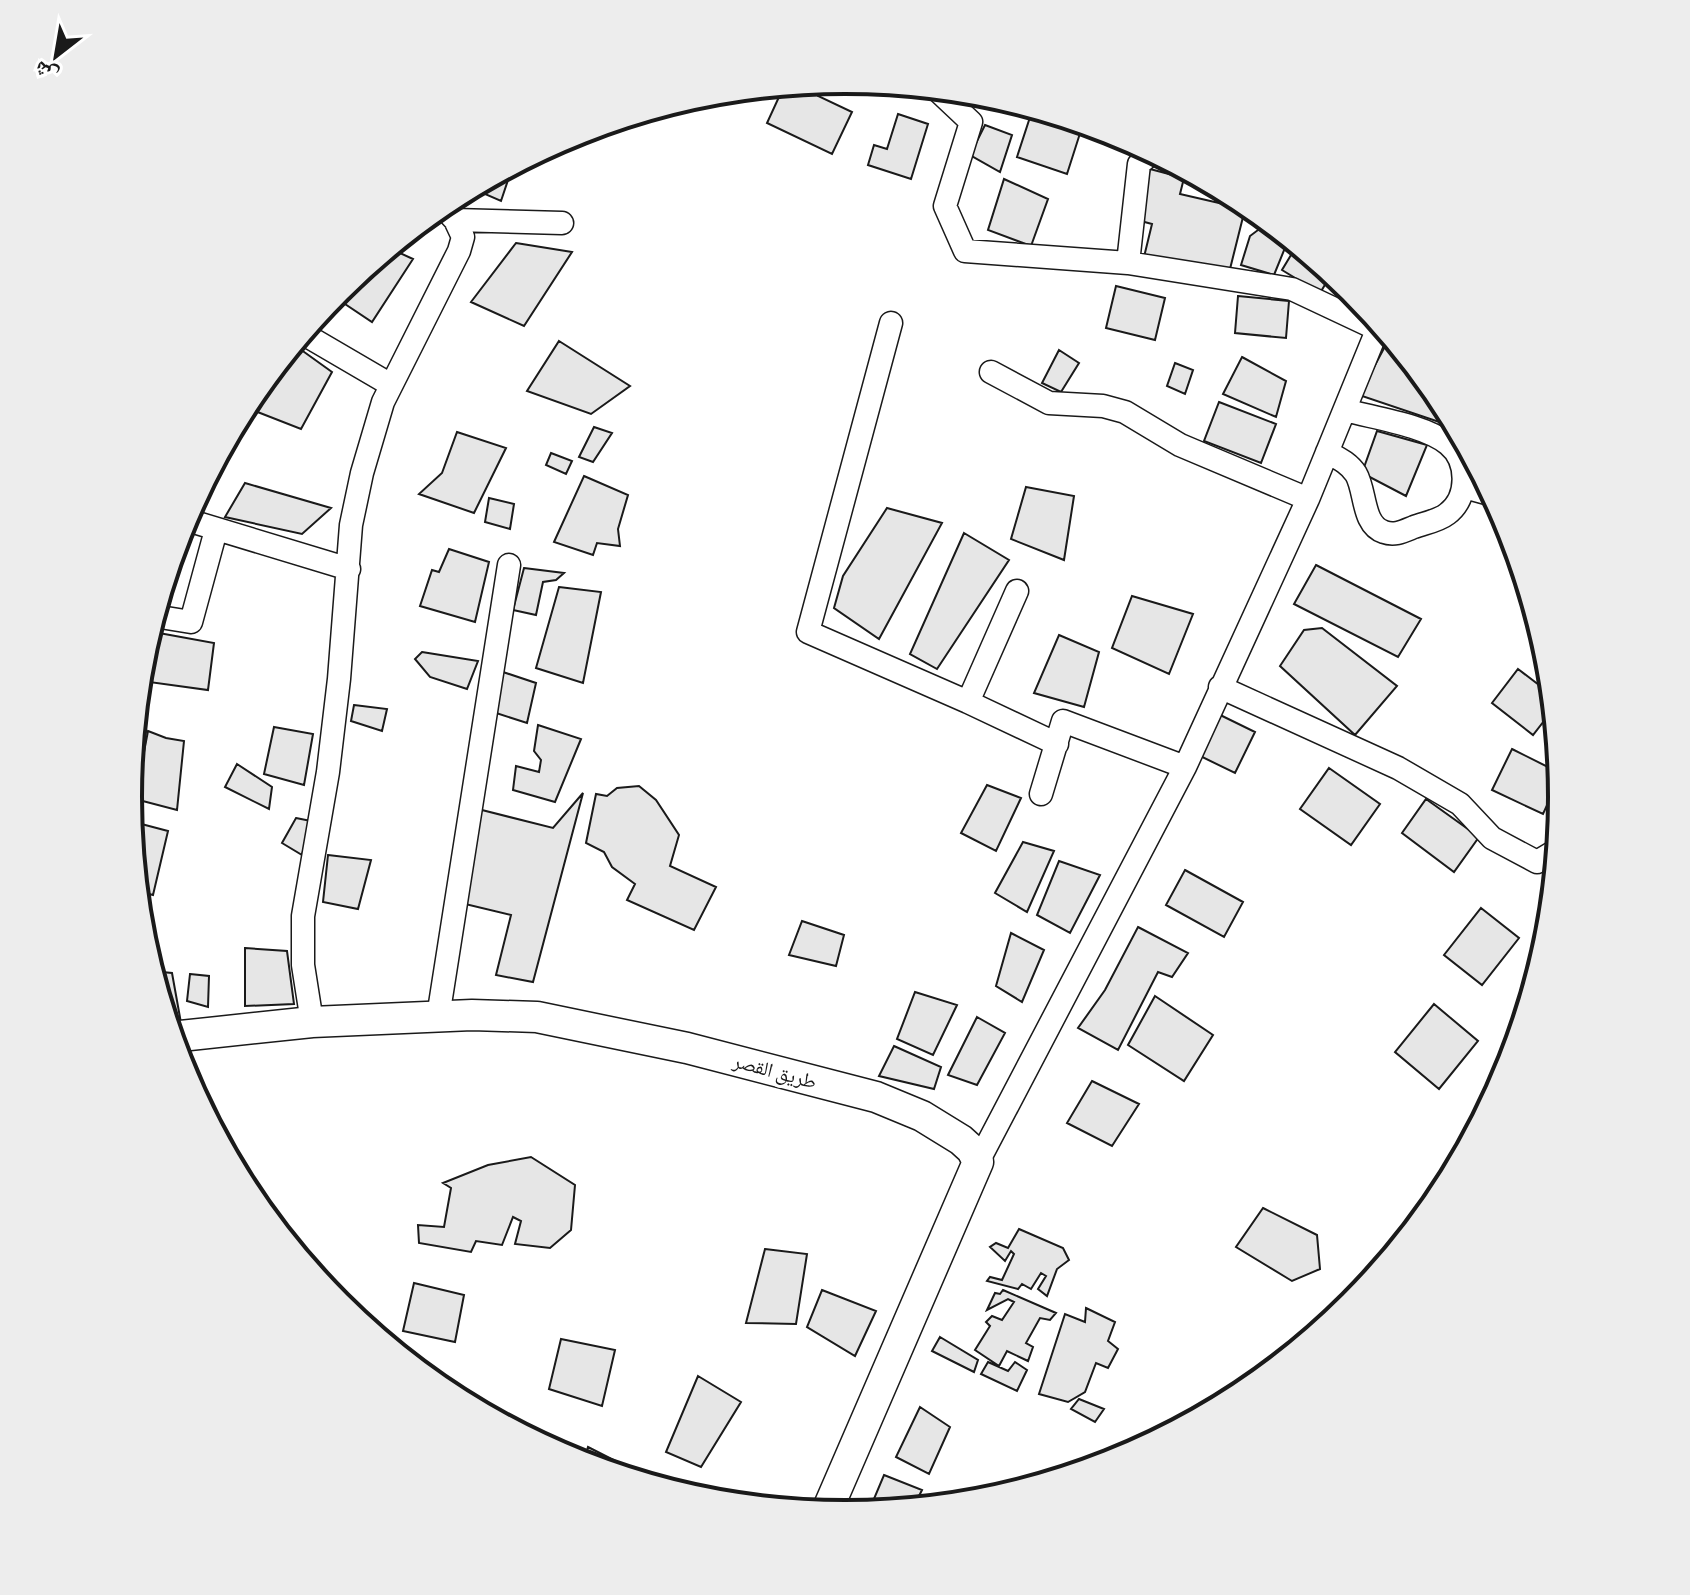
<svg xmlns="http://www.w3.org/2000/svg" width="1690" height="1595" font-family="'PT Sans Narrow','Noto Naskh Arabic',sans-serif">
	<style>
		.building { fill: #e6e6e6; stroke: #1a1a1a; stroke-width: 2 }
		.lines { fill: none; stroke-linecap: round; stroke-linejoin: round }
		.street-casing { stroke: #1a1a1a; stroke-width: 25 }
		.secondary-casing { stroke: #1a1a1a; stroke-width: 33 }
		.street { stroke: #fff; stroke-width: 22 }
		.secondary { stroke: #fff; stroke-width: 30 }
		.labels { text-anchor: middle; stroke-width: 6; stroke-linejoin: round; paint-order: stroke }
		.street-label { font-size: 20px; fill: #1a1a1a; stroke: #fff }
		.rim { fill: none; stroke: #1a1a1a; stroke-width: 4 }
	</style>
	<rect width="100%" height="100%" fill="#fff"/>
	<path class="building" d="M 816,83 L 819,84 L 818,96 L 852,112 L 832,154 L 767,123 L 784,86 Z
		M 1033,108 L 1083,124 L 1067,174 L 1017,157 Z
		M 898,114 L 928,124 L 911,179 L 868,165 L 874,145 L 887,149 Z
		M 985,125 L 1012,135 L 1000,172 L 970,155 Z
		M 513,165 L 501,201 L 471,188 Z
		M 1150,169 L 1184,178 L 1180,194 L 1245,209 L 1228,277 L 1144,257 L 1152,224 L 1137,220 Z
		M 1004,179 L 1048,199 L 1031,246 L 988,230 Z
		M 1262,227 L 1283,233 L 1289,238 L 1274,275 L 1241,265 L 1250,236 Z
		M 516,243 L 572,252 L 524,326 L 471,302 Z
		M 1297,245 L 1332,273 L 1320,293 L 1282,270 Z
		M 389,248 L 413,259 L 372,322 L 333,296 Z
		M 1116,286 L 1165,298 L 1155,340 L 1106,328 Z
		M 1238,296 L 1289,301 L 1286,338 L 1235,333 Z
		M 1390,337 L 1442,399 L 1457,428 L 1359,395 Z
		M 559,341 L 630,386 L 591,414 L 527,391 Z
		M 293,344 L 332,372 L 301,429 L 255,411 L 277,364 Z
		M 1059,350 L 1079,363 L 1061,392 L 1042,383 Z
		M 1242,357 L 1286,381 L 1276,417 L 1223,394 Z
		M 1175,363 L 1193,370 L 1185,394 L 1167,386 Z
		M 1219,402 L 1276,424 L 1261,463 L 1204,441 Z
		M 594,427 L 612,433 L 593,462 L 579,457 Z
		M 1377,431 L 1427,445 L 1406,496 L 1362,473 Z
		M 457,432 L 506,448 L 474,513 L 419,494 L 442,473 Z
		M 551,453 L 572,461 L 566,474 L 546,465 Z
		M 584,476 L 628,495 L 618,529 L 620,546 L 597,543 L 593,555 L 554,542 Z
		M 245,483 L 331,508 L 302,534 L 225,517 Z
		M 1026,487 L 1074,496 L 1064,560 L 1011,539 Z
		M 489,498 L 514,504 L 510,529 L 485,522 Z
		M 887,508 L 942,523 L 879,639 L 834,608 L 843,576 Z
		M 964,533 L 1009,560 L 937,669 L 910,654 Z
		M 449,549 L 489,562 L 475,622 L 420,606 L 432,570 L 439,572 Z
		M 1316,565 L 1421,619 L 1398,657 L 1294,604 Z
		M 524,568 L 564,573 L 556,580 L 543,582 L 536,615 L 513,610 Z
		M 559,587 L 601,592 L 583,683 L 536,668 Z
		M 1132,596 L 1193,614 L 1169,674 L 1112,648 Z
		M 1322,628 L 1397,686 L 1355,735 L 1280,666 L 1304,630 Z
		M 159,633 L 214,643 L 208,690 L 149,682 Z
		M 1059,635 L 1099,652 L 1084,707 L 1034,693 Z
		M 422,652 L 478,661 L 467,689 L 430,677 L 415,659 Z
		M 1518,669 L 1552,695 L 1554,708 L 1533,735 L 1492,703 Z
		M 500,671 L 536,683 L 527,723 L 490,711 Z
		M 354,705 L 387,709 L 382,731 L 351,721 Z
		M 1210,710 L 1255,732 L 1235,773 L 1190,751 Z
		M 538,725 L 581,739 L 555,802 L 513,790 L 516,766 L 539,772 L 541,760 L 534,751 Z
		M 274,727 L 313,734 L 304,785 L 264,774 Z
		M 148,731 L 166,738 L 184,741 L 177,810 L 135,799 Z
		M 1556,731 L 1558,752 L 1547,744 Z
		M 1512,749 L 1560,773 L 1560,777 L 1543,814 L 1492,790 Z
		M 237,764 L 272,787 L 269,809 L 225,787 Z
		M 1329,768 L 1380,804 L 1351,845 L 1300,809 Z
		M 987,785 L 1021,798 L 996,851 L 961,833 Z
		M 639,786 L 656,800 L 679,835 L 670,866 L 716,887 L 694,930 L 627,900 L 635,884 L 612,867 L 604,852 L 586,843 L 596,794 L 607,796 L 617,788 Z
		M 583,793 L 533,982 L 496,975 L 511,915 L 461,903 L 478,809 L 553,828 Z
		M 1426,799 L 1479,837 L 1454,872 L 1402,833 Z
		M 296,818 L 311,821 L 302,855 L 282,843 Z
		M 130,821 L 168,831 L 153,895 L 137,891 Z
		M 1023,842 L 1054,851 L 1027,912 L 995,893 Z
		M 328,855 L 371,860 L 358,909 L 323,902 Z
		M 1059,861 L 1100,875 L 1070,933 L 1037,915 Z
		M 1185,870 L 1243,902 L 1224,937 L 1166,905 Z
		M 1481,908 L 1519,938 L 1482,985 L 1444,955 Z
		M 802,921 L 844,935 L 836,966 L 789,955 Z
		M 1138,927 L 1188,953 L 1172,977 L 1158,972 L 1118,1050 L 1078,1028 L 1105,990 Z
		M 1011,933 L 1044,950 L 1022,1002 L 996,986 Z
		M 245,948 L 287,951 L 294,1004 L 245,1006 Z
		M 151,971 L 172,973 L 181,1023 L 167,1024 Z
		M 190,974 L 209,976 L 208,1007 L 187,1001 Z
		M 915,992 L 957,1005 L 933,1055 L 897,1039 Z
		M 1155,996 L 1213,1035 L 1184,1081 L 1128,1045 Z
		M 1434,1004 L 1478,1041 L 1439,1089 L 1395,1052 Z
		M 977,1017 L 1005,1033 L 977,1085 L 948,1075 Z
		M 894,1046 L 941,1067 L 934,1089 L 879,1076 Z
		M 1092,1081 L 1139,1104 L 1112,1146 L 1067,1123 Z
		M 240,1155 L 245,1189 L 227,1157 Z
		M 531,1157 L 575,1185 L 571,1230 L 550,1248 L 515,1244 L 521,1221 L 513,1217 L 502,1245 L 476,1241 L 471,1252 L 419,1243 L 418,1225 L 444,1227 L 451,1188 L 443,1183 L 488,1165 Z
		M 1263,1208 L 1317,1235 L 1320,1269 L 1292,1281 L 1236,1247 Z
		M 1019,1229 L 1063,1248 L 1069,1260 L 1057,1269 L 1047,1296 L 1038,1289 L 1046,1276 L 1041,1273 L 1031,1289 L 1022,1284 L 1018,1289 L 987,1281 L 990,1277 L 1002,1280 L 1014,1254 L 1011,1251 L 1005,1261 L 990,1247 L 996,1243 L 1008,1248 Z
		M 765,1249 L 807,1254 L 796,1324 L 746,1323 Z
		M 414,1283 L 464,1295 L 455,1342 L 403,1331 Z
		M 822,1290 L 876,1311 L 855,1356 L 807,1327 Z
		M 1003,1290 L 1056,1313 L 1050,1320 L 1040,1318 L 1026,1343 L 1033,1347 L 1028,1361 L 1007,1351 L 999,1366 L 975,1350 L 990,1326 L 986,1322 L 992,1316 L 1002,1320 L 1014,1302 L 1008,1299 L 987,1310 L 995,1293 L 1000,1294 Z
		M 1086,1308 L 1115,1322 L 1108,1341 L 1118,1349 L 1108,1368 L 1096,1363 L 1085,1392 L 1068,1402 L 1039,1394 L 1065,1314 L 1085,1322 Z
		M 940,1337 L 978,1360 L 974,1372 L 932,1351 Z
		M 561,1339 L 615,1350 L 602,1406 L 549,1389 Z
		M 988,1362 L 1008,1371 L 1015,1362 L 1027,1370 L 1017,1391 L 981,1374 Z
		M 698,1376 L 741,1402 L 701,1467 L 666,1452 Z
		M 1079,1399 L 1104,1409 L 1095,1422 L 1071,1409 Z
		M 920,1407 L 950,1427 L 929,1474 L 896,1457 Z
		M 1192,1408 L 1208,1413 L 1173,1432 Z
		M 588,1447 L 649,1478 L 647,1484 L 583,1464 Z
		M 884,1475 L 922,1490 L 913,1508 L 868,1513 Z
		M 756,1495 L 798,1510 L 750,1506 Z"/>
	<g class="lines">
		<defs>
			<path id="street" d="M 936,89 L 971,122 L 945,206 L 965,251 L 1128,263
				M 1153,152 L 1139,164 L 1128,263 L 1292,289 L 1377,329
				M 455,220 L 562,223
				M 891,323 L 808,632 L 968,702
				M 302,333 L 391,385
				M 991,372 L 1049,403 L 1103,406 L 1125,412 L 1180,445 L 1308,499
				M 1327,452 C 1338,458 1349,463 1356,474 C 1366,491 1362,525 1384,532 C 1395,536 1404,531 1414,527 C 1425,523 1438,521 1447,514 C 1469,498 1469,461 1448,444 C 1425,425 1374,418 1345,410
				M 1464,487 L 1493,495
				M 184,519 L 349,569
				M 1017,591 L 968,702 L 1057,744
				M 154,616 L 191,622 L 216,530
				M 1220,687 L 1398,768 L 1460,804 L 1492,838 L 1537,862 L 1557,850
				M 1041,794 L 1063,721 L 1185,767
				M 438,1017 L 509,565
				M 312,1022 L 303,965 L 303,916 L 328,772 L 339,679 L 351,525 L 362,473 L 383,402 L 459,251 L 463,237 L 455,220 L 441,205
				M 978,1162 L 1185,767 L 1308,499 L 1380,323"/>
			<path id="secondary" d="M 171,1037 L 312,1022 L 472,1015 L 537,1017 L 687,1048 L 876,1097 L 922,1116 L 961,1140 L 972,1150 L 978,1162 L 826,1513"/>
		</defs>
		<use href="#street" class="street-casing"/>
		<use href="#secondary" class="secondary-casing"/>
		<use href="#street" class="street"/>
		<use href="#secondary" class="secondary"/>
	</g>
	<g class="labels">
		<g class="street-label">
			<text transform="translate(775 1071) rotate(15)" y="7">طريق القصر</text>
		</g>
	</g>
	<path d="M0 0H1690V1595H0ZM142 797a703 703 0 1 1 1406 0a703 703 0 1 1-1406 0Z" fill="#ededed" fill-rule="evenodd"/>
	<path class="rim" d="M142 797a703 703 0 1 1 1406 0a703 703 0 1 1-1406 0Z"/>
	<g transform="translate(56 56) rotate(211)" stroke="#ffffff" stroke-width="6" paint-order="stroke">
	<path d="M0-6L14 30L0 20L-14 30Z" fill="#1a1a1a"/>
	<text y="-12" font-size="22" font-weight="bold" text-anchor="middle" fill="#1a1a1a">ش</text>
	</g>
</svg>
